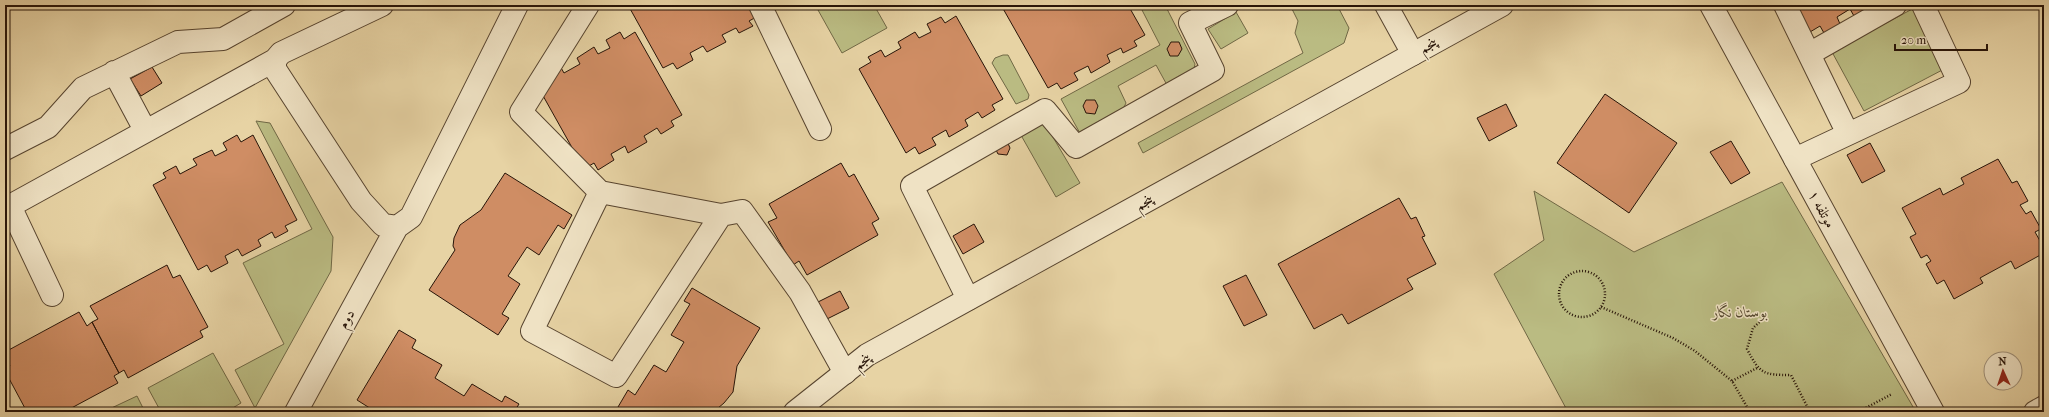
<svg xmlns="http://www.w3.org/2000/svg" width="2049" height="417" font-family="'IM FELL French Canon',Amiri,serif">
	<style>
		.green { fill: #babb82; stroke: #706845 }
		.building { fill: #cf8d64; stroke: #271408 }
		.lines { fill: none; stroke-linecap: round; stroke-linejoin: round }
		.minor-casing { stroke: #57442f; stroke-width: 24 }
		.tertiary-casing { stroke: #57442f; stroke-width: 24 }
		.path { stroke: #271408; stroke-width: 2.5; stroke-dasharray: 1 2; stroke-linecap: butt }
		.minor { stroke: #efe2c4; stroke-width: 22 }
		.tertiary { stroke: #efe2c4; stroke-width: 22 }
		.labels { text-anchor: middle; stroke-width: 3; stroke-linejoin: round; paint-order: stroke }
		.street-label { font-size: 15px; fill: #271408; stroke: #efe2c4 }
		.park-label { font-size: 15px; font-style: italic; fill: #53462d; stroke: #efe2c4 }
	</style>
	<rect width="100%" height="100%" fill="#e7d3a4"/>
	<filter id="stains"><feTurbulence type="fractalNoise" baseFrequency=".005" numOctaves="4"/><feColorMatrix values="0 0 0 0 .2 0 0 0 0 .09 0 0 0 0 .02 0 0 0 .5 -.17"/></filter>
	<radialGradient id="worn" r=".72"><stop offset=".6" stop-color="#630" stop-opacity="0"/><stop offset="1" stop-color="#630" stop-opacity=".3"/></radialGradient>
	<path class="green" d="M 827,5 L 874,5 L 887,28 L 842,53 L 818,10 Z
		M 1151,5 L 1165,5 L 1195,64 L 1193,73 L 1167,85 L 1156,65 L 1118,86 L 1126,103 L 1121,113 L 1081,135 L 1061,99 L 1160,45 L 1142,10 Z
		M 1290,5 L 1337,5 L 1349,28 L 1344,43 L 1143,153 L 1138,143 L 1303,53 L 1295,33 L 1298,21 Z
		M 1916,7 L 1948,67 L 1864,111 L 1832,52 Z
		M 1236,12 L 1248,33 L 1221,49 L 1208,29 Z
		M 1003,55 L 1008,55 L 1029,95 L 1028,99 L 1016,104 L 992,63 L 995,58 Z
		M 256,121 L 270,123 L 333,237 L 331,271 L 255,408 L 235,370 L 284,344 L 243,263 L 312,229 Z
		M 1040,123 L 1047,127 L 1080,183 L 1056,197 L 1022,137 L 1022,131 Z
		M 1782,182 L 1916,412 L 1568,412 L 1494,274 L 1544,240 L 1534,191 L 1634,252 Z
		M 213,353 L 241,403 L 226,412 L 161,412 L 148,388 Z
		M 137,396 L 145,412 L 103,412 Z"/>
	<path class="building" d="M 628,5 L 755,5 L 760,15 L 749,21 L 753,26 L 739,33 L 736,28 L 722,35 L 726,42 L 707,52 L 703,46 L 690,53 L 693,60 L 677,69 L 673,63 L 663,68 Z
		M 1001,5 L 1128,5 L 1145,35 L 1134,41 L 1137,46 L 1123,53 L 1121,48 L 1107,55 L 1110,62 L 1091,73 L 1088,66 L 1074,73 L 1078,80 L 1061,89 L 1057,83 L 1048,88 Z
		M 1795,5 L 1873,5 L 1854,16 L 1850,9 L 1837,17 L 1840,24 L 1824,33 L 1820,26 L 1810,32 Z
		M 956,16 L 1003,99 L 992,105 L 995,110 L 982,118 L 978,112 L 965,120 L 968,126 L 949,137 L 946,130 L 932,138 L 936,145 L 919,154 L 915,147 L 906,153 L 859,69 L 871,62 L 868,57 L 881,50 L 885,57 L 901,48 L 898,42 L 915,32 L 919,38 L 931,32 L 927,24 L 941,17 L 945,23 Z
		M 620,32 L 624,39 L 635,32 L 682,115 L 671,121 L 674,126 L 661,134 L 657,128 L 644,136 L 647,142 L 628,153 L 625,146 L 611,154 L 614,160 L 598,170 L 594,163 L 584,169 L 537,85 L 560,66 L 564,73 L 580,64 L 577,58 L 594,47 L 598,54 L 610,48 L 606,40 Z
		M 1171,42 L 1179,42 L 1182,49 L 1178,56 L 1170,56 L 1167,49 Z
		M 152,67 L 162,83 L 141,96 L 130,79 Z
		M 1605,94 L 1677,143 L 1629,213 L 1557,163 Z
		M 1086,100 L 1095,100 L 1098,106 L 1095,114 L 1086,113 L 1083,106 Z
		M 1506,104 L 1517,126 L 1489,141 L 1477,118 Z
		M 237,135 L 241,142 L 253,135 L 297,220 L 285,226 L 288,231 L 275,238 L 272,232 L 258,240 L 261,246 L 242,256 L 238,249 L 225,256 L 228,263 L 211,272 L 207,265 L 198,270 L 153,185 L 166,178 L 163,173 L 176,166 L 180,174 L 197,165 L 193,159 L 212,150 L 215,156 L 227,150 L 223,143 Z
		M 1007,141 L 1010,148 L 1007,155 L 998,154 L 995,148 Z
		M 1731,141 L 1750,173 L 1731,184 L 1710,152 Z
		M 1870,143 L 1885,171 L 1862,183 L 1847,155 Z
		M 1998,159 L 2012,183 L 2017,181 L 2028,201 L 2020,205 L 2026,214 L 2031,211 L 2041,229 L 2035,232 L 2044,248 L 2044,253 L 2015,269 L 2011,261 L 1980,278 L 1983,283 L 1954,299 L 1944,280 L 1937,284 L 1926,264 L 1931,261 L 1927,255 L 1921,258 L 1910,237 L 1916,234 L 1902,208 L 1940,188 L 1943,195 L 1964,184 L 1961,178 Z
		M 841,163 L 849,177 L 854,174 L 879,219 L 872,223 L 878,235 L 807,275 L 799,261 L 793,265 L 768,222 L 777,218 L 769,204 Z
		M 505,173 L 572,215 L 564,229 L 558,225 L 539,255 L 527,247 L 508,276 L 520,284 L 502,314 L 509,318 L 498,335 L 429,290 L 455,250 L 453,246 L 454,238 L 460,225 L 481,210 Z
		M 1399,198 L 1411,219 L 1416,217 L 1425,236 L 1422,237 L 1436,264 L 1407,279 L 1413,289 L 1348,324 L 1342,314 L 1314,329 L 1278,264 Z
		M 974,224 L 984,242 L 963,254 L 953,236 Z
		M 167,265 L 173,278 L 180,275 L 208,327 L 200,331 L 203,337 L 128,378 L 124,370 L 119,373 L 92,322 L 98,319 L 90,306 Z
		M 1246,275 L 1267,315 L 1244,326 L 1223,286 Z
		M 692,288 L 760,328 L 737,366 L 733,392 L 724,403 L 718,408 L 713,408 L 711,412 L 626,412 L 618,407 L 628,390 L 635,395 L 654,365 L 666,372 L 684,342 L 671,335 L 690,304 L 684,301 Z
		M 840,291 L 849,308 L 827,319 L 818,302 Z
		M 79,312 L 87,326 L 92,322 L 119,373 L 114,376 L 118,383 L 64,412 L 27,412 L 5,371 L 5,368 L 10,366 L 5,357 L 5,352 Z
		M 399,330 L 416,340 L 412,348 L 442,365 L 435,378 L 464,396 L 472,384 L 502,402 L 505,396 L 519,404 L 514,412 L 376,412 L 357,400 Z"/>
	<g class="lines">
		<defs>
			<path id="minor" d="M 382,5 L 281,53 L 275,60 L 275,69 L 361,201 L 383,225 L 397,227 L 411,217 L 517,5
				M 588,5 L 521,112 L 600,192 L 721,215
				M 760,5 L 820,129
				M 1386,5 L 1413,54
				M 1785,5 L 1848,134
				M 1809,54 L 1895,5
				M 114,72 L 145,130
				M 5,149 L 48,127 L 83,88 L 178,42 L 223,39 L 284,5
				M 1795,159 L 1959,82 L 1923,5
				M 600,192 L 532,331 L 616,376 L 721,215 L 742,211 L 800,292 L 845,373
				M 52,295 L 10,206 L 275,60
				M 968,299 L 912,186 L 1045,110 L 1076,147 L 1213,70 L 1190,23 L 1227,5
				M 296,412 L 397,227"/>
			<path id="tertiary" d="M 1711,5 L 1933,412
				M 795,412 L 867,355 L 1502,5
				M 2035,412 L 2044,407"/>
		</defs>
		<use href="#minor" class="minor-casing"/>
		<use href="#tertiary" class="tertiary-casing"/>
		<path class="path" d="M1559 294a23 23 0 1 1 46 0a23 23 0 1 1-46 0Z
			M 1601,307 L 1673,338 L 1695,351 L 1732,381 L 1750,412
			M 1766,316 L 1753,328 L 1747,349 C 1760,374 1763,375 1791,375 L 1810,412
			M 1732,381 L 1757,368
			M 1858,412 L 1892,394"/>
		<use href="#minor" class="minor"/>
		<use href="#tertiary" class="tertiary"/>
	</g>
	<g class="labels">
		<g class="street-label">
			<text transform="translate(1428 45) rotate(-29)" y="5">پنجم</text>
			<text transform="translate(1144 202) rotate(-29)" y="5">پنجم</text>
			<text transform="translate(1822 209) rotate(61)" y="5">موتلفه ۱</text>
			<text transform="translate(346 319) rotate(-61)" y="5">دوم</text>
			<text transform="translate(862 361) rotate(-36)" y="5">پنجم</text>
		</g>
		<g class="park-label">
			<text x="1740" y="317">بوستان نگار</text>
		</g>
	</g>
	<rect width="2049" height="417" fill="none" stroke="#e7d3a4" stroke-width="20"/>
	<rect x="6" y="6" width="2037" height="405" fill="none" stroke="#271408" stroke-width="2"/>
	<rect x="10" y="10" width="2029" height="397" fill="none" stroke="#271408"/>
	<g transform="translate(2003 371) rotate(357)"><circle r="19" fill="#efe2c4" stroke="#9f9079"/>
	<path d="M0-3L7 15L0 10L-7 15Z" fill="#8f2418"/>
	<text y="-6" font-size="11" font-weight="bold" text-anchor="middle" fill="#271408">N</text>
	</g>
	<path d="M1895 44v6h92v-6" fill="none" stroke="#271408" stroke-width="2"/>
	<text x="1901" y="44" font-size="12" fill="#271408" stroke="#efe2c4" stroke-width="3" paint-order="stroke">20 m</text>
	<rect width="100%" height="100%" filter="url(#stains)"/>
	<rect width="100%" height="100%" fill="url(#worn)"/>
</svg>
